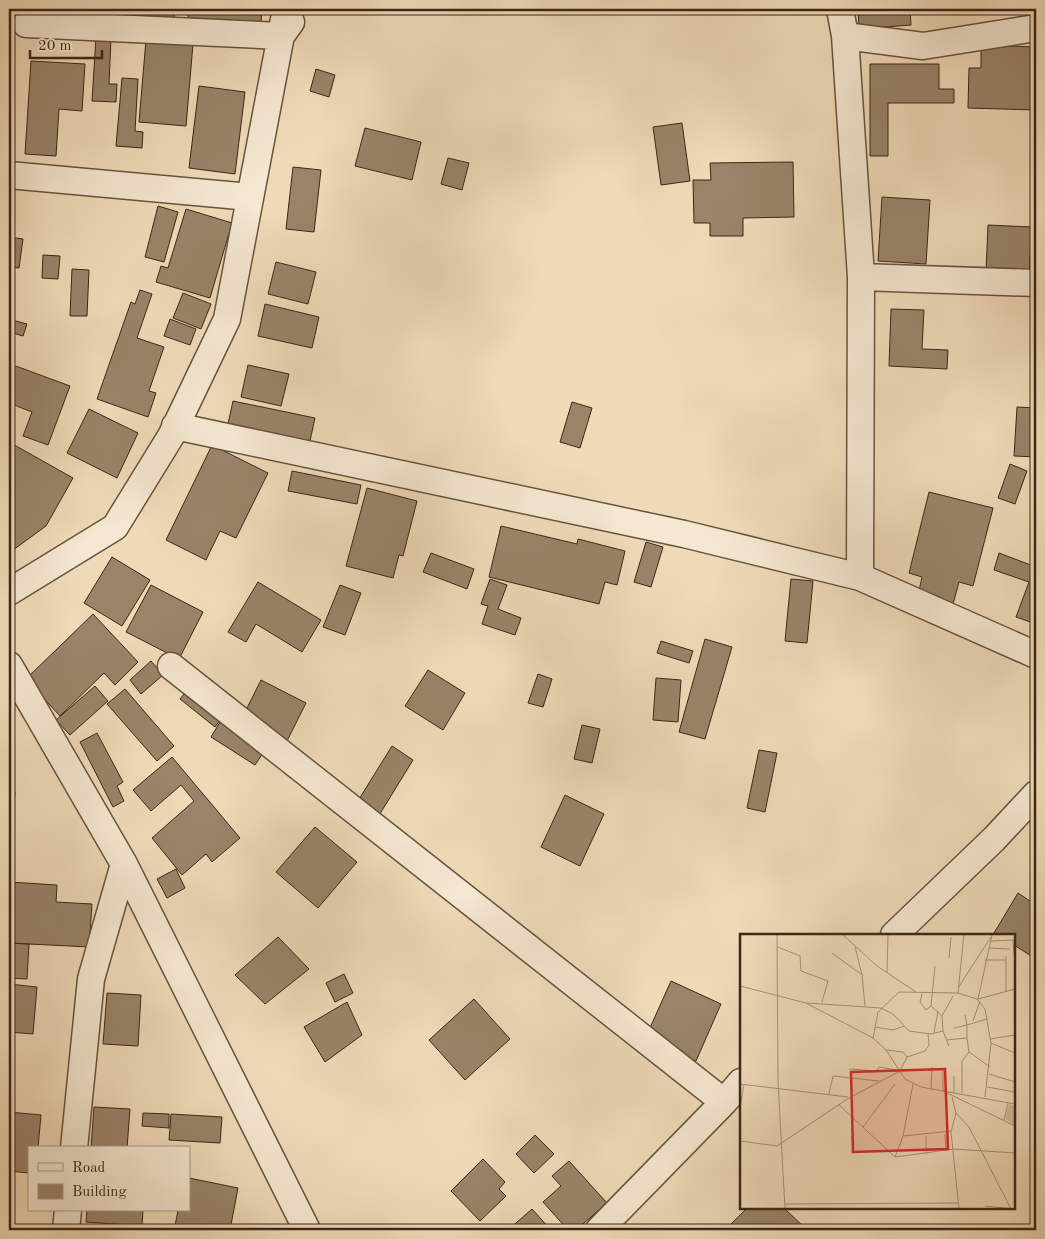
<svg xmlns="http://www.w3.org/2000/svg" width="1045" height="1239" font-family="'Old Standard TT',serif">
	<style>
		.building { fill: #99846a; stroke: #3b2715 }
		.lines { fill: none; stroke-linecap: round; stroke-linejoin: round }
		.minor-casing { stroke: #68543e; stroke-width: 29 }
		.minor { stroke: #f5e7d1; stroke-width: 26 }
		.inset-road { fill: none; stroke: #a79277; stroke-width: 1 }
		.view { fill: #d62828; fill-opacity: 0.15; stroke: #d62828; stroke-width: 2.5 }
		.inset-edge { fill: none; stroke: #3b2715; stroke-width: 2.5 }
	</style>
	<rect width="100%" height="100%" fill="#efdab8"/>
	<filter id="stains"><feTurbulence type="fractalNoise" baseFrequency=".004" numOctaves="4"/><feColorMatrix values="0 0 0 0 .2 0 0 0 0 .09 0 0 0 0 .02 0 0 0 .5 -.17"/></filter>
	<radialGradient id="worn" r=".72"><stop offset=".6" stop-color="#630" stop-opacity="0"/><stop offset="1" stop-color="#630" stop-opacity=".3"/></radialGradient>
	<path class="building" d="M 57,9 L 175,9 L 174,20 L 111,12 L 110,21 L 56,14 Z
		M 188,9 L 262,9 L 261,22 L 188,18 Z
		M 858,9 L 910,9 L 911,25 L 859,29 Z
		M 96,37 L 111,38 L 109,84 L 117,84 L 116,102 L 92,101 Z
		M 146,40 L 193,44 L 186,126 L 139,122 Z
		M 981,45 L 1036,47 L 1035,110 L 968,108 L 969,68 L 981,68 Z
		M 31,61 L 85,64 L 82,111 L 59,109 L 56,156 L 25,154 Z
		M 870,64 L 939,64 L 939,89 L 954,89 L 954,103 L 888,103 L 888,156 L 870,156 Z
		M 316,69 L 335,75 L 329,97 L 310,91 Z
		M 122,78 L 138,79 L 135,131 L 143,132 L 142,148 L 116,146 Z
		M 199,86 L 245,92 L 235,174 L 189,168 Z
		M 682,123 L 690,181 L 661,185 L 653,127 Z
		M 365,128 L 421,142 L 412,180 L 355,166 Z
		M 448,158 L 469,163 L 462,190 L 441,184 Z
		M 793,162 L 794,217 L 743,218 L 743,236 L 710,236 L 710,223 L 694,223 L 693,180 L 711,180 L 710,163 Z
		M 293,167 L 321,170 L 314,232 L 286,229 Z
		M 882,197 L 930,200 L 926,264 L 878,261 Z
		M 158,206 L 178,212 L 164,262 L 145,257 Z
		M 186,209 L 232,223 L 210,298 L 156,282 L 161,266 L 168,268 Z
		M 988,225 L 1032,227 L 1029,276 L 986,273 Z
		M 9,237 L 23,239 L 19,268 L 9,267 Z
		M 43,255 L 60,256 L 58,279 L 42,278 Z
		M 276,262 L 316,272 L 308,304 L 268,294 Z
		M 72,269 L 89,270 L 87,316 L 70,316 Z
		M 140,290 L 152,294 L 137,338 L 164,347 L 149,391 L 156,393 L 148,417 L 97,399 L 131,302 L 135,304 Z
		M 183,293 L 211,304 L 201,329 L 173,318 Z
		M 265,304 L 319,317 L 312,348 L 258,336 Z
		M 891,309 L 924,310 L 922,349 L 948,350 L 947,369 L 889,366 Z
		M 170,319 L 196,329 L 190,345 L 164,336 Z
		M 12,320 L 27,324 L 23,336 L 9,332 Z
		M 13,365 L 70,386 L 48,445 L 23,436 L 32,412 L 9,403 L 9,376 Z
		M 248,365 L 289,374 L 281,406 L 241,397 Z
		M 233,401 L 315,418 L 308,450 L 226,433 Z
		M 572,402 L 592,408 L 580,448 L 560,442 Z
		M 1017,407 L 1036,408 L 1036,457 L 1014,456 Z
		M 89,409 L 138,433 L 117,478 L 67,453 Z
		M 9,442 L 73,478 L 46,526 L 9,553 Z
		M 212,445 L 268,473 L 236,538 L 220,531 L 206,560 L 166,540 Z
		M 1010,464 L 1027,471 L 1015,504 L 998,498 Z
		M 292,471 L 361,485 L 357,504 L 288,491 Z
		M 367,488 L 417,501 L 403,556 L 399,555 L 393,578 L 346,566 Z
		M 929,492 L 993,508 L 973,586 L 959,582 L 953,604 L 918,595 L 922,577 L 909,573 Z
		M 501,526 L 577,544 L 578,539 L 625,551 L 617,585 L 605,582 L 599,604 L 489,577 Z
		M 646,542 L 663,547 L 651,587 L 634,582 Z
		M 431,553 L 474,569 L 467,589 L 423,572 Z
		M 999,553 L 1036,567 L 1036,624 L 1016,617 L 1029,582 L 994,570 Z
		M 112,557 L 150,580 L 122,626 L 84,603 Z
		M 490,579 L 507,585 L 498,609 L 521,618 L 515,635 L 482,624 L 488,606 L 481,604 Z
		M 791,579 L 813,581 L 807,643 L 785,641 Z
		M 258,582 L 321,620 L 302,652 L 256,624 L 246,642 L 228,632 Z
		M 151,585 L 203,612 L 179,659 L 126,632 Z
		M 340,585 L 361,593 L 345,635 L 323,627 Z
		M 93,614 L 138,662 L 115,685 L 104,673 L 60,716 L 26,679 Z
		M 705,639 L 732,647 L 705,739 L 679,732 Z
		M 661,641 L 693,651 L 689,663 L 657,653 Z
		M 151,661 L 163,675 L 141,694 L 130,680 Z
		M 428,670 L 465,693 L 443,730 L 405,706 Z
		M 538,674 L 552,679 L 543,707 L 528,703 Z
		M 656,678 L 681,680 L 678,722 L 653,720 Z
		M 261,680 L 306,703 L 287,741 L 242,718 Z
		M 95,686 L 108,701 L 70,735 L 56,720 Z
		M 125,689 L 174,746 L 157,761 L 107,704 Z
		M 188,689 L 223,716 L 215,727 L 180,699 Z
		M 9,703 L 12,703 L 11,740 L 9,740 Z
		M 220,722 L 265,750 L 255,765 L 211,737 Z
		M 582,725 L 600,729 L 592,763 L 574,759 Z
		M 97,733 L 123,782 L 117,786 L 124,801 L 113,807 L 80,742 Z
		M 392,746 L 413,760 L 378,817 L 356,804 Z
		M 759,750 L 777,753 L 765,812 L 747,808 Z
		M 172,757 L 240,838 L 212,862 L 206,854 L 182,875 L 152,838 L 194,801 L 181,785 L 151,811 L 133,790 Z
		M 9,792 L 15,792 L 13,829 L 9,829 Z
		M 565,795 L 604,814 L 580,866 L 541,847 Z
		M 315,827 L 357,862 L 318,908 L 276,872 Z
		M 176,869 L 185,888 L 167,898 L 157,879 Z
		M 9,882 L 57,885 L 56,902 L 92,904 L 89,947 L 9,943 Z
		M 1018,893 L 1036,905 L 1036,959 L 1014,945 L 1014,935 L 998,935 L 994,933 Z
		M 278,937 L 309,969 L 265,1004 L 235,975 Z
		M 9,943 L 29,944 L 27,979 L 9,978 Z
		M 344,974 L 353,993 L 335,1002 L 326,983 Z
		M 671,981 L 721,1004 L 696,1061 L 645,1039 Z
		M 9,984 L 37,987 L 33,1034 L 9,1032 Z
		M 107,993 L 141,995 L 138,1046 L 103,1044 Z
		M 474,999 L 510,1039 L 465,1080 L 429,1040 Z
		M 347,1002 L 362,1035 L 325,1062 L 304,1027 Z
		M 94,1107 L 130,1109 L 127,1148 L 91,1148 Z
		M 9,1112 L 41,1115 L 38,1148 L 29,1148 L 29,1173 L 9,1171 Z
		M 143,1113 L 169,1114 L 169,1128 L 142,1126 Z
		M 171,1114 L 222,1117 L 220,1143 L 169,1140 Z
		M 535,1135 L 554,1154 L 534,1173 L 516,1154 Z
		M 483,1159 L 505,1182 L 499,1189 L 506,1196 L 480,1221 L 451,1191 Z
		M 569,1161 L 607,1203 L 576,1230 L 568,1230 L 543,1202 L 561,1186 L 552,1176 Z
		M 189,1178 L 238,1188 L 230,1230 L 197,1230 L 175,1226 L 178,1210 L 189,1210 Z
		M 747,1208 L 784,1208 L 807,1230 L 729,1230 L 727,1228 Z
		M 532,1209 L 551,1230 L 508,1230 Z
		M 87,1210 L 143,1210 L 142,1226 L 86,1222 Z"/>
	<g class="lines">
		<defs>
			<path id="minor" d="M 840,9 L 845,36 L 861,277 L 860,577
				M 26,24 L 281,36 L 291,22
				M 845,36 L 923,46 L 1036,28
				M 9,175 L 250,197
				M 861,277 L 1036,283
				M 175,426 L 684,534 L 860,577 L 1036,655
				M 9,592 L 115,527 L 171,436 L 227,319 L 286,9
				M 9,665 L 124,864 L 307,1230
				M 171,666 L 724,1102
				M 894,935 L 994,839 L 1036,794
				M 74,1148 L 91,979 L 124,864
				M 66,1230 L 68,1210
				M 599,1230 L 724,1102 L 741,1082"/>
		</defs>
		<use href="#minor" class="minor-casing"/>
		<use href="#minor" class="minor"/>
	</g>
	<g transform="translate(740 934)">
		<rect width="275" height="275" fill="#efdab8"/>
		<path d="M 269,170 L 275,172 L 275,192 L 265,185 Z" fill="#d0bc9c"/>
		<path class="inset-road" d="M 37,0 L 38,147 L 45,275M 102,0 L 137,32 L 176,58M 251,7 L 273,6 L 275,29M 38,13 L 60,22 L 61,37 L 88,47 L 82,68M 115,13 L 122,41 L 125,72M 249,14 L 269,15M 92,19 L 121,40M 209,24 L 211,3M 245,26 L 265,26M 147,39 L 148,0M 0,52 L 66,69 L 133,104 L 146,116 L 165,145 L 181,153 L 275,170M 218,54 L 251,3M 266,58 L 266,22M 218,59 L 224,0M 182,60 L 180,68 L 186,76 L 191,72 L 202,82M 238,65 L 252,1M 238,65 L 275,55M 67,69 L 141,74 L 153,80 L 169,97 L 191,100 L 203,97 L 202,82 L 213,62M 191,72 L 195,32M 247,85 L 227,91 L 227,104 L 229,118 L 250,133M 233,87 L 240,67M 135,93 L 153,96 L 164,92M 214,94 L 227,91 L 225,81M 203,97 L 209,112M 194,99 L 198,77M 133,104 L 138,78 L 159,58 L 218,59 L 237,65 L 245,75 L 251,109 L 245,163M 250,105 L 275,101M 206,106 L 227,104M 251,109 L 275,119M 146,116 L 163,118 L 167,123M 109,135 L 137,137 L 139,133 L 156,136M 203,137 L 203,157 L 275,192M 249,140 L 275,148M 0,150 L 108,163M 247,153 L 275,158M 191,155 L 192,133M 214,158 L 214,142M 222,159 L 222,127 L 229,118M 89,160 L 93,142 L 139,147M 212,163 L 216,179 L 211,198 L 219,275M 98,170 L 155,223 L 214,215 L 275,219M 0,174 L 4,150M 216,179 L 229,193 L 271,275M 264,186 L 268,169M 123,193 L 155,150M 205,200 L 206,216M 163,202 L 211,197M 186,202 L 186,220M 0,207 L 37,212 L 109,164 L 160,137 L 167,123 L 185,117 L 189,111 L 188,99M 155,223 L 163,202 L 173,150M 45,270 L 218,269M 245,272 L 274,275"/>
		<path class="view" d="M 205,135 L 208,215 L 113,218 L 111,138 Z"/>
		<rect width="275" height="275" class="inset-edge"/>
	</g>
	<rect width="1045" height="1239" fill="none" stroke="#efdab8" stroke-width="30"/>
	<rect x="10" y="10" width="1025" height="1219" fill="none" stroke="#3b2715" stroke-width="2.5"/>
	<rect x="15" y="15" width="1015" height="1209" fill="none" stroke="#3b2715"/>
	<rect x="28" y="1146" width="162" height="65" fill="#f5e7d1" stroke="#ab9a86"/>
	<rect x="38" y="1163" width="25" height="8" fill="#f5e7d1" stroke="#ab9a86"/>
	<text x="72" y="1172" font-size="15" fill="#3b2715">Road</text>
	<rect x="38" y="1184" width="25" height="15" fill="#99846a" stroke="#ab9a86"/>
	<text x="72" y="1196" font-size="15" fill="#3b2715">Building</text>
	<path d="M30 50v8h72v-8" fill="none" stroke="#3b2715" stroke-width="2.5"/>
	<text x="38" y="50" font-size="15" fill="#3b2715" stroke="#f5e7d1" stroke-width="4" paint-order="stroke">20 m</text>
	<rect width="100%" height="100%" filter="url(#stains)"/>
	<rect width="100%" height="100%" fill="url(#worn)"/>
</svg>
